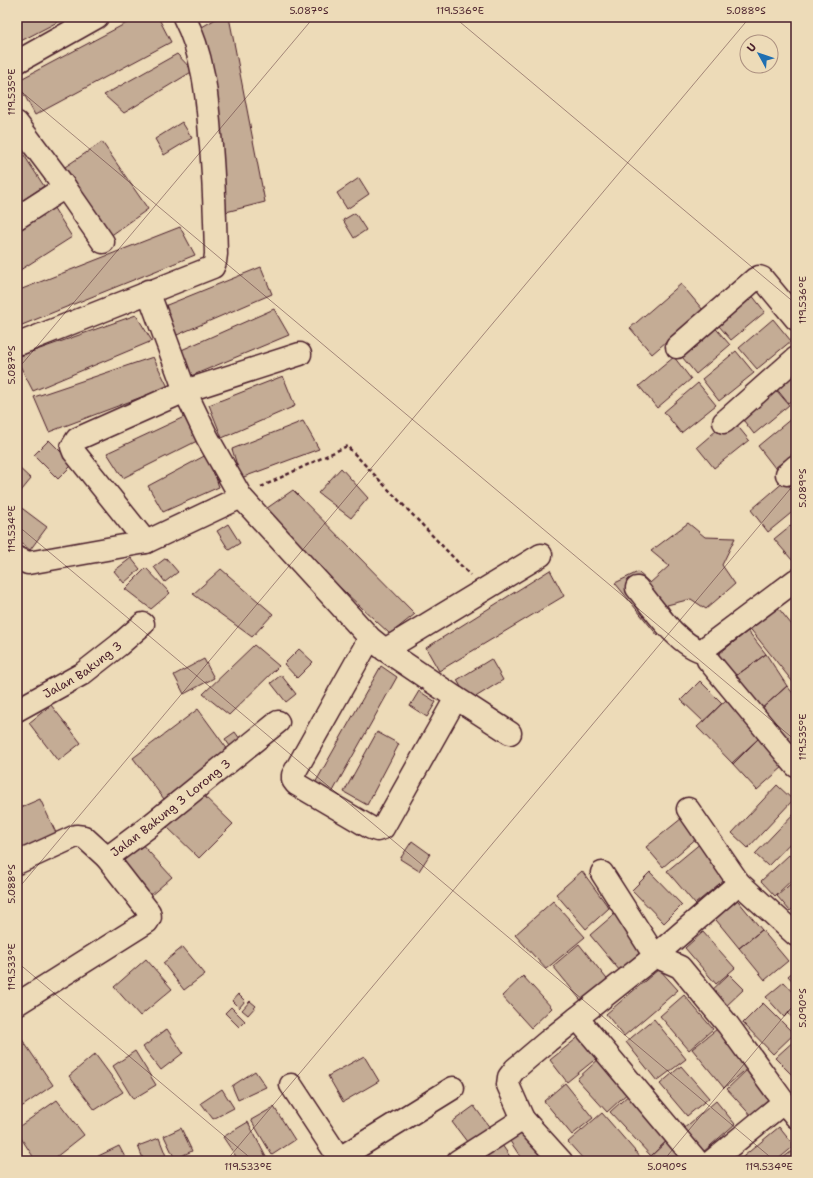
<svg xmlns="http://www.w3.org/2000/svg" width="813" height="1178" font-family="'Shantell Sans',sans-serif">
	<style>
		.building { fill: #c4ac95; stroke: #4a1f2b }
		.lines { fill: none; stroke-linecap: round; stroke-linejoin: round }
		.minor-casing { stroke: #4a1f2b; stroke-width: 25 }
		.path { stroke: #4a1f2b; stroke-width: 2.5; stroke-dasharray: 4 3; stroke-linecap: butt }
		.minor { stroke: #eddbb8; stroke-width: 22 }
		.ticks { fill: none; stroke: #4a1f2b; stroke-width: 1; stroke-opacity: 0.45 }
		.labels { text-anchor: middle; stroke-width: 3.5; stroke-linejoin: round; paint-order: stroke }
		.street-label { font-size: 12px; fill: #4a1f2b; stroke: #eddbb8 }
		.neatline { fill: none; stroke: #4a1f2b; stroke-width: 1.5 }
		.ticks-label { font-size: 10px; text-anchor: middle; fill: #4a1f2b }
	</style>
	<rect width="100%" height="100%" fill="#eddbb8"/>
	<filter id="ink" filterUnits="userSpaceOnUse"><feTurbulence type="fractalNoise" baseFrequency=".025" numOctaves="2"/><feDisplacementMap in="SourceGraphic" scale="8" xChannelSelector="R" yChannelSelector="G"/><feConvolveMatrix kernelMatrix="1 2 1 2 8 2 1 2 1" color-interpolation-filters="sRGB"/></filter>
	<g filter="url(#ink)">
		<path class="building" d="M 17,17 L 67,17 L 17,43 Z
			M 138,17 L 158,17 L 171,42 L 35,115 L 17,81 Z
			M 219,17 L 229,17 L 265,202 L 226,212 L 202,27 Z
			M 177,54 L 193,71 L 124,113 L 104,95 Z
			M 182,122 L 192,138 L 164,155 L 155,139 Z
			M 102,142 L 148,209 L 106,239 L 59,171 Z
			M 20,149 L 44,186 L 17,204 L 17,151 Z
			M 359,178 L 369,194 L 347,209 L 337,193 Z
			M 52,205 L 72,237 L 17,272 L 17,227 Z
			M 355,213 L 366,230 L 354,238 L 343,220 Z
			M 180,227 L 195,255 L 17,327 L 17,291 Z
			M 261,267 L 272,294 L 177,335 L 162,307 Z
			M 681,284 L 703,310 L 652,354 L 630,328 Z
			M 748,290 L 765,312 L 731,340 L 713,319 Z
			M 274,309 L 289,335 L 191,376 L 177,352 Z
			M 136,315 L 152,341 L 33,391 L 17,360 L 17,357 Z
			M 773,319 L 791,341 L 757,369 L 739,348 Z
			M 712,324 L 730,345 L 696,374 L 678,352 Z
			M 736,351 L 754,373 L 719,401 L 702,379 Z
			M 153,357 L 168,387 L 49,432 L 34,397 Z
			M 674,357 L 691,379 L 657,408 L 639,386 Z
			M 796,361 L 796,397 L 788,403 L 771,382 Z
			M 283,376 L 295,406 L 222,438 L 209,405 Z
			M 698,383 L 716,405 L 681,433 L 664,412 Z
			M 771,384 L 789,405 L 754,434 L 737,412 Z
			M 184,417 L 199,440 L 123,478 L 107,453 Z
			M 731,418 L 749,440 L 714,468 L 697,447 Z
			M 792,418 L 796,422 L 796,451 L 775,468 L 758,446 Z
			M 303,421 L 319,449 L 241,478 L 232,449 Z
			M 49,440 L 73,464 L 58,479 L 34,455 Z
			M 208,454 L 219,487 L 163,512 L 148,486 Z
			M 17,466 L 31,479 L 17,496 Z
			M 341,468 L 368,498 L 351,518 L 318,493 Z
			M 785,481 L 796,495 L 796,509 L 768,532 L 751,510 Z
			M 293,490 L 415,614 L 390,634 L 260,513 Z
			M 19,506 L 47,527 L 30,550 L 17,540 L 17,510 Z
			M 796,521 L 796,557 L 792,560 L 774,539 Z
			M 688,523 L 705,537 L 735,538 L 722,565 L 735,584 L 706,609 L 691,599 L 667,605 L 674,616 L 658,636 L 615,583 L 638,572 L 650,583 L 669,566 L 651,551 Z
			M 228,524 L 240,543 L 229,550 L 217,531 Z
			M 131,558 L 140,569 L 124,583 L 114,571 Z
			M 166,558 L 178,572 L 165,582 L 154,567 Z
			M 146,568 L 170,593 L 151,609 L 125,589 Z
			M 221,569 L 273,614 L 252,637 L 193,594 Z
			M 550,570 L 564,596 L 439,671 L 426,648 Z
			M 775,604 L 796,630 L 796,686 L 748,626 Z
			M 748,631 L 766,654 L 733,678 L 716,656 Z
			M 254,645 L 279,666 L 229,715 L 203,694 Z
			M 299,649 L 313,662 L 297,678 L 284,664 Z
			M 766,654 L 787,686 L 759,711 L 733,678 Z
			M 204,659 L 214,678 L 184,694 L 174,675 Z
			M 491,659 L 503,680 L 469,701 L 457,680 Z
			M 381,666 L 397,677 L 332,793 L 314,785 Z
			M 281,675 L 296,694 L 286,702 L 271,683 Z
			M 700,681 L 722,703 L 704,722 L 681,700 Z
			M 787,686 L 796,697 L 796,753 L 759,711 Z
			M 419,691 L 436,702 L 427,717 L 410,706 Z
			M 726,700 L 761,736 L 733,764 L 697,727 Z
			M 51,705 L 81,743 L 58,761 L 29,723 Z
			M 198,709 L 228,750 L 164,799 L 133,758 Z
			M 235,732 L 240,739 L 230,746 L 225,739 Z
			M 377,732 L 399,744 L 367,805 L 344,792 Z
			M 759,738 L 784,766 L 757,790 L 732,763 Z
			M 777,785 L 793,800 L 748,848 L 732,833 Z
			M 200,792 L 233,824 L 199,858 L 165,825 Z
			M 40,799 L 57,835 L 17,854 L 17,809 Z
			M 796,811 L 796,837 L 768,866 L 755,854 Z
			M 682,818 L 698,837 L 663,867 L 646,847 Z
			M 796,839 L 796,852 L 789,845 Z
			M 138,840 L 172,877 L 149,897 L 118,856 Z
			M 412,841 L 430,854 L 419,871 L 400,859 Z
			M 702,842 L 730,875 L 695,904 L 667,871 Z
			M 789,855 L 796,862 L 796,876 L 775,896 L 761,881 Z
			M 582,871 L 609,908 L 586,929 L 556,894 Z
			M 650,872 L 682,905 L 664,923 L 632,890 Z
			M 796,879 L 796,905 L 790,911 L 777,896 Z
			M 734,896 L 762,930 L 739,948 L 712,915 Z
			M 553,901 L 585,937 L 546,969 L 515,935 Z
			M 618,911 L 648,946 L 620,971 L 590,935 Z
			M 762,930 L 788,961 L 765,980 L 739,948 Z
			M 703,932 L 735,968 L 716,984 L 685,948 Z
			M 579,944 L 610,983 L 583,1003 L 553,966 Z
			M 183,947 L 205,974 L 184,990 L 163,963 Z
			M 146,959 L 172,989 L 140,1016 L 114,987 Z
			M 659,969 L 678,990 L 624,1036 L 606,1014 Z
			M 796,969 L 796,985 L 788,976 Z
			M 729,974 L 744,989 L 723,1009 L 708,994 Z
			M 523,976 L 552,1008 L 531,1028 L 502,996 Z
			M 784,982 L 796,995 L 796,1006 L 784,1017 L 766,997 Z
			M 238,994 L 245,1001 L 239,1008 L 232,1001 Z
			M 684,995 L 713,1029 L 689,1050 L 660,1016 Z
			M 250,1001 L 256,1006 L 248,1015 L 242,1010 Z
			M 763,1003 L 794,1034 L 773,1054 L 743,1023 Z
			M 231,1007 L 245,1021 L 239,1027 L 225,1013 Z
			M 796,1007 L 796,1022 L 788,1013 Z
			M 654,1019 L 686,1059 L 657,1081 L 626,1042 Z
			M 167,1029 L 183,1053 L 161,1070 L 143,1047 Z
			M 717,1029 L 749,1067 L 724,1088 L 692,1049 Z
			M 17,1032 L 53,1085 L 17,1110 Z
			M 581,1035 L 598,1057 L 567,1082 L 550,1060 Z
			M 796,1039 L 796,1079 L 775,1058 Z
			M 135,1051 L 156,1085 L 133,1099 L 113,1066 Z
			M 95,1054 L 123,1092 L 95,1110 L 69,1076 Z
			M 364,1056 L 379,1081 L 343,1102 L 328,1076 Z
			M 602,1056 L 632,1089 L 607,1112 L 577,1079 Z
			M 681,1066 L 709,1098 L 687,1116 L 660,1084 Z
			M 749,1068 L 777,1098 L 754,1119 L 727,1089 Z
			M 255,1071 L 266,1087 L 238,1100 L 232,1086 Z
			M 565,1083 L 593,1118 L 572,1135 L 544,1101 Z
			M 222,1089 L 234,1108 L 213,1119 L 201,1103 Z
			M 632,1092 L 673,1135 L 651,1156 L 610,1112 Z
			M 57,1100 L 84,1135 L 51,1161 L 36,1161 L 17,1132 L 17,1128 Z
			M 716,1101 L 735,1124 L 702,1153 L 682,1130 Z
			M 474,1106 L 493,1132 L 471,1147 L 452,1122 Z
			M 274,1107 L 295,1140 L 272,1155 L 251,1120 Z
			M 602,1113 L 642,1159 L 640,1161 L 585,1161 L 568,1142 Z
			M 248,1122 L 267,1159 L 265,1161 L 239,1161 L 223,1137 Z
			M 524,1127 L 547,1161 L 523,1161 L 508,1138 Z
			M 779,1127 L 794,1146 L 776,1161 L 738,1161 Z
			M 181,1128 L 192,1151 L 175,1159 L 164,1136 Z
			M 673,1135 L 694,1161 L 656,1161 L 651,1156 Z
			M 159,1138 L 168,1161 L 144,1161 L 138,1146 Z
			M 502,1145 L 513,1161 L 482,1161 L 481,1159 Z
			M 119,1146 L 127,1161 L 88,1161 Z
			M 792,1151 L 796,1156 L 796,1161 L 779,1161 Z
			M 651,1156 L 655,1161 L 644,1161 Z"/>
		<g class="lines">
			<defs>
				<g id="minor">
					<path d="M 17,62 L 97,17"/>
					<path d="M 17,123 L 65,187 L 17,218"/>
					<path d="M 65,187 L 103,242"/>
					<path d="M 148,291 L 185,391 L 207,437 L 241,497 L 370,638 L 385,650 L 456,698 L 383,828 L 377,830 L 371,828 L 296,784 L 293,780 L 293,775 L 370,638"/>
					<path d="M 21,343 L 213,267 L 215,262 L 216,254 C 215,215 214,175 210,135 C 207,94 203,54 184,17"/>
					<path d="M 677,347 L 755,279 L 759,277 L 762,278 L 796,319"/>
					<path d="M 724,422 L 796,358"/>
					<path d="M 787,474 L 796,466"/>
					<path d="M 146,542 L 74,452 L 72,447 L 77,439 L 185,391 L 300,354"/>
					<path d="M 17,558 L 28,563 L 146,542 L 241,497"/>
					<path d="M 796,580 L 708,646 L 705,652 L 708,660 L 796,766"/>
					<path d="M 637,588 C 654,609 678,646 705,652"/>
					<path d="M 385,650 L 541,555"/>
					<path d="M 456,698 L 510,733"/>
					<path id="s1" d="M 17,710 L 82,674 L 119,645 L 143,624"/>
					<path d="M 688,809 L 739,883 L 796,935"/>
					<path id="s2" d="M 17,863 L 76,836 L 84,837 L 107,858 L 147,828 L 278,722"/>
					<path d="M 602,873 L 655,956 L 680,967 L 728,1025 L 784,1102 L 796,1117"/>
					<path d="M 17,1004 L 147,922 L 150,917 L 149,912 L 107,858"/>
					<path d="M 577,1018 L 697,1161"/>
					<path d="M 291,1085 L 339,1158"/>
					<path d="M 523,1119 L 561,1161"/>
					<path d="M 335,1161 L 453,1088"/>
					<path d="M 458,1161 L 523,1119 L 508,1085 L 509,1077 L 515,1069 L 548,1041 L 655,956 L 739,883"/>
					<path d="M 712,1161 L 784,1102"/>
				</g>
			</defs>
			<use href="#minor" class="minor-casing"/>
			<path class="path" d="M 261,487 L 347,446 L 470,575"/>
			<use href="#minor" class="minor"/>
		</g>
	</g>
	<path class="ticks" d="M 454,17 L 796,304M 17,88 L 796,741M 17,370 L 314,17M 17,525 L 775,1161M 17,890 L 750,17M 17,962 L 254,1161M 226,1161 L 796,482M 663,1161 L 796,1002"/>
	<g class="labels">
		<g class="street-label">
			<text dy="4" stroke="none"><textPath href="#s1" startOffset="77">Jalan Bakung 3</textPath></text>
			<text dy="4" stroke="none"><textPath href="#s2" startOffset="185">Jalan Bakung 3 Lorong 3</textPath></text>
		</g>
	</g>
	<rect width="813" height="1178" fill="none" stroke="#eddbb8" stroke-width="44"/>
	<g transform="translate(759 54) rotate(310)"><circle r="19" fill="#eddbb8" stroke="#ac9080"/>
	<path d="M0-3L7 15L0 10L-7 15Z" fill="#1f6fb2"/>
	<text y="-6" font-size="11" font-weight="bold" text-anchor="middle" fill="#4a1f2b">U</text>
	</g>
	<rect x="22" y="22" width="769" height="1134" class="neatline"/>
	<g class="ticks-label">
		<text x="309" y="14">5.087°S</text>
		<text x="460" y="14">119.536°E</text>
		<text x="746" y="14">5.088°S</text>
		<text transform="translate(11 92) rotate(-90)" y="4">119.535°E</text>
		<text transform="translate(802 300) rotate(-90)" y="4">119.536°E</text>
		<text transform="translate(11 365) rotate(-90)" y="4">5.087°S</text>
		<text transform="translate(802 488) rotate(-90)" y="4">5.089°S</text>
		<text transform="translate(11 529) rotate(-90)" y="4">119.534°E</text>
		<text transform="translate(802 737) rotate(-90)" y="4">119.535°E</text>
		<text transform="translate(11 884) rotate(-90)" y="4">5.088°S</text>
		<text transform="translate(11 967) rotate(-90)" y="4">119.533°E</text>
		<text transform="translate(802 1008) rotate(-90)" y="4">5.090°S</text>
		<text x="248" y="1170">119.533°E</text>
		<text x="667" y="1170">5.090°S</text>
		<text x="769" y="1170">119.534°E</text>
	</g>
</svg>
